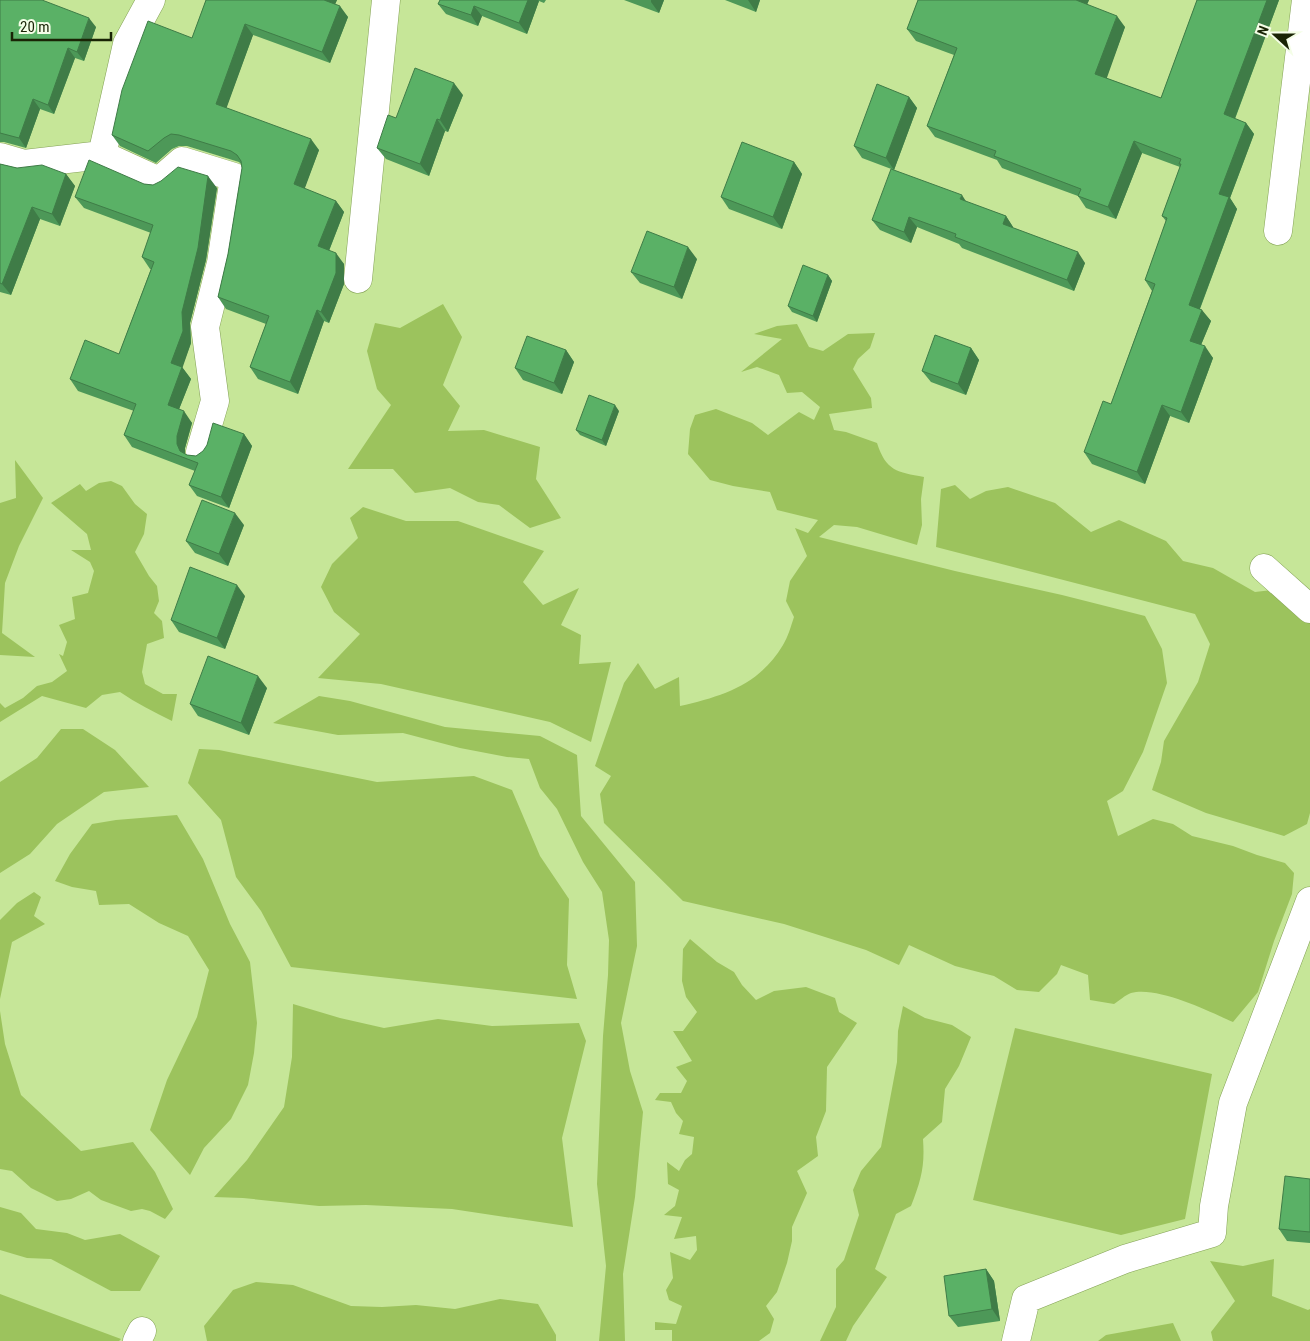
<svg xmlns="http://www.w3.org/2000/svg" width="1310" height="1341" font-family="'Roboto Condensed',sans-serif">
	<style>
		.water { fill: #9cc35d }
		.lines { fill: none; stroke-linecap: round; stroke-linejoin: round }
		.minor-casing { stroke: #84a256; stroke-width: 29 }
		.minor { stroke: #fff; stroke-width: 28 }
		.wall { fill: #4d9858 }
		.shaded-wall { fill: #3f7c47 }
		.building { fill: #5ab166; stroke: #3f7c47 }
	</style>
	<rect width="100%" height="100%" fill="#c6e698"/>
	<path class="water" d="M 443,304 L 462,337 L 443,385 L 460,406 L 448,431 L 484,430 L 540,447 L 536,479 L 561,518 L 530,528 L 499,505 L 478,502 L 450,488 L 415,493 L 393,469 L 348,469 L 391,405 L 377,389 L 367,351 L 375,323 L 400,328 Z
		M 797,324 L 809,347 L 823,351 L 848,334 L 875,333 L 870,348 L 858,359 L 853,369 L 871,398 L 872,408 L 829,414 L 834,430 L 846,432 L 877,443 C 886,471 897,472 924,477 L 921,499 L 922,525 L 917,545 L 857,527 L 834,525 L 819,537 L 955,571 L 1062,595 L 1145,616 L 1162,649 L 1167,683 L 1143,752 L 1123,791 L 1107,801 L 1118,836 L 1153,819 L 1173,824 L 1192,836 L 1233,846 L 1257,855 L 1285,863 L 1294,873 L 1292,894 L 1274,941 L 1258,992 L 1233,1022 C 1208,1011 1158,986 1131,993 C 1125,995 1119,1001 1114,1004 L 1090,1000 L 1088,975 L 1061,965 L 1057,974 L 1039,992 L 1017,990 L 994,976 L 955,966 L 909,945 L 899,965 L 866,950 L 784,924 L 683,901 L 604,823 L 600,794 L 611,776 L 595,766 L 624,683 L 638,663 L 655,689 L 679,677 L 680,706 C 723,696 759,685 783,645 C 788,637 791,626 794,617 L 786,601 L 790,581 L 807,556 L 795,528 L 808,533 L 818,520 L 777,510 L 770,492 L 733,486 L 710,480 L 688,454 L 690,429 L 695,415 L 716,409 L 752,423 L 768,435 L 799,412 L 814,420 L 820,407 L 802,392 L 787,393 L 779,375 L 757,367 L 741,372 L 782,339 L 754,334 L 777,326 Z
		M 15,460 L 43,498 L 19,546 L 5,583 L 2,633 L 35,657 L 0,655 L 0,503 L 16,498 Z
		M 111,481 L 122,486 L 135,504 L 147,514 L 144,534 L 135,552 L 149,576 L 157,586 L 159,601 L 154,613 L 162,621 L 164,638 L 147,644 L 142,672 L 145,684 L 163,694 L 177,694 L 172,721 C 154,712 136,703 120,692 L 102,695 L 86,708 L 42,696 L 0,722 L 0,703 L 5,708 L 23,698 L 37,686 L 52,682 L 67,671 L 59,654 L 63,656 L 67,642 L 59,625 L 75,619 L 72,597 L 88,593 L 94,571 L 90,562 L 71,550 L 91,550 L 87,534 L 51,503 L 80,484 L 86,491 L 99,483 Z
		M 955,485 L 970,499 L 986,491 L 1008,487 L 1055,503 L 1091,532 L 1119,520 L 1166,541 L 1183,561 L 1213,568 L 1255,592 L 1282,589 L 1310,600 L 1310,813 L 1307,824 L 1284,836 L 1206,813 L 1152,790 L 1161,762 L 1164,741 L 1198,682 L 1210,644 L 1195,614 L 936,547 L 941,489 Z
		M 363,507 L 406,521 L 458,521 L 544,551 L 523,582 L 543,605 L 579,588 L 561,625 L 581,635 L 579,664 L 611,662 L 591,742 L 550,722 L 381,684 L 318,678 L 360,634 L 334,612 L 321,587 L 332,564 L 358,538 L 350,518 Z
		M 319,696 L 350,701 L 445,727 L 540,736 L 577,755 L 581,816 L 635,882 L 637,946 L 621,1023 L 630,1071 L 643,1112 L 635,1197 L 623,1274 L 625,1341 L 599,1341 L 606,1266 L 597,1184 L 603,1036 L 608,975 L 609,940 L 602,892 L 583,862 L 557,809 L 540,788 L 529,759 L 507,757 L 460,748 L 403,733 L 338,735 L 273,723 Z
		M 61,729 L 83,729 L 115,750 L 149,787 L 104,792 L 57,824 L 30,854 L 0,873 L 0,782 L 37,758 Z
		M 199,749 L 219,750 L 377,782 L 474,776 L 512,790 L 540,856 L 569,899 L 567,965 L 577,999 L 291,967 L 261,911 L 236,877 L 221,820 L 188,783 Z
		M 177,815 L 203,859 L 230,924 L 250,962 L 257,1023 L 254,1053 L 248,1085 L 231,1119 L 204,1148 L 190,1175 L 150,1130 L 167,1080 L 197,1017 L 209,970 L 188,936 L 159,923 L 129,904 L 99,905 L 96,891 L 72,887 L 55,881 L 70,854 L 92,824 L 116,820 Z
		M 34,892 L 41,897 L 34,916 L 45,924 L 12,942 L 0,999 L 0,920 L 17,903 Z
		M 690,939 L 717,962 L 734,972 L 742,985 L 756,1000 L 774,991 L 806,987 L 835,998 L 839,1012 L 857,1023 L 827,1067 L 826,1111 L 816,1137 L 818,1156 L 797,1171 L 807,1193 L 792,1227 L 792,1241 L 787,1263 L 777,1292 L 766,1306 L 774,1319 L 770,1333 L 759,1341 L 672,1341 L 672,1330 L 655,1330 L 655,1322 L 676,1324 L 682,1306 L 669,1300 L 666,1290 L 673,1278 L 670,1252 L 690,1260 L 697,1250 L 696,1236 L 674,1239 L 682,1217 L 664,1215 L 675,1206 L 679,1190 L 668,1184 L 667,1162 L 679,1171 L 685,1160 L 692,1154 L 694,1137 L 679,1134 L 683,1121 L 676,1113 L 671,1102 L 655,1100 L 660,1093 L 681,1093 L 687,1081 L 676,1067 L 692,1061 L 673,1031 L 683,1031 L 697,1012 L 686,997 L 682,981 L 683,949 Z
		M 293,1004 L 340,1018 L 384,1028 L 438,1019 L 492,1026 L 579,1023 L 586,1041 L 562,1138 L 573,1227 L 452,1209 L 366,1205 L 319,1206 L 243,1198 L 214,1197 L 247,1160 L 284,1107 L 292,1057 Z
		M 903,1006 L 925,1018 L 952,1025 L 971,1037 L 959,1066 L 945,1089 L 942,1122 L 923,1139 C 925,1167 921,1180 911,1206 L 896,1214 L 875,1269 L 887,1277 L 853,1326 L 846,1341 L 820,1341 L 836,1307 L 836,1269 L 844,1260 L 859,1215 L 853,1190 L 861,1171 L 881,1147 L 897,1062 L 898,1031 Z
		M 0,1011 L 5,1044 L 21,1095 L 81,1151 L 133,1142 L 155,1172 L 173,1209 L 165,1219 L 150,1211 L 142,1209 L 131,1211 L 101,1200 L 89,1191 L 71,1199 L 57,1201 L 31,1188 L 12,1171 L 0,1169 Z
		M 1015,1028 L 1212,1074 L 1185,1219 L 1121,1235 L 973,1200 Z
		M 0,1207 L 21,1213 L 36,1229 L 67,1233 L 85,1240 L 120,1234 L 160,1256 L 140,1291 L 111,1291 L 51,1259 L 27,1258 L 0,1250 Z
		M 1274,1259 L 1272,1296 L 1308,1310 L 1310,1309 L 1310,1341 L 1213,1341 L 1211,1332 L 1235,1301 L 1210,1261 L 1243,1266 Z
		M 256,1282 L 293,1285 L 351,1306 L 382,1307 L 416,1305 L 455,1309 L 500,1299 L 538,1304 L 556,1335 L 556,1341 L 207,1341 L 204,1326 L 233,1290 Z
		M 0,1294 L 121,1339 L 119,1341 L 0,1341 Z
		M 1173,1323 L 1181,1341 L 1098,1341 L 1106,1335 Z"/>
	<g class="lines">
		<defs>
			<path id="minor" d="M 102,155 L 159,181 L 182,161 L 234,177 L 221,263 L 205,327 L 215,401 L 200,452
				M 0,157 L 24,164 L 102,155 L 127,44 L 151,0
				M 1278,231 L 1306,0
				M 358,279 L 386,0
				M 1264,568 L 1310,609
				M 137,1341 L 142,1331
				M 1016,1341 L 1026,1299 L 1125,1259 L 1212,1233 L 1214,1206 L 1233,1103 L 1310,901"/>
		</defs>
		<use href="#minor" class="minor-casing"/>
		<use href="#minor" class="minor"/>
	</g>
	<path class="wall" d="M 0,0 L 96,27 L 84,61 L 75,58 L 54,114 L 40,109 L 26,148 L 4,142 L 0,142 Z
		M 206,0 L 337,0 L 335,4 L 348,17 L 330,63 L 253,35 L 226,108 L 319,150 L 304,189 L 336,201 L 344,212 L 329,251 L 344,264 L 344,284 L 329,323 L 324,321 L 298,394 L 258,379 L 250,367 L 266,324 L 226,309 L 218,297 L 228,254 L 242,168 L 241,164 L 239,162 L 187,146 L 179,146 L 172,149 L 156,163 L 120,146 L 112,135 L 192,38 Z
		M 440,0 L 546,0 L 544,3 L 539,1 L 527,34 L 482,16 L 478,26 L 446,14 L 438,4 Z
		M 624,0 L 664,0 L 659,13 Z
		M 725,0 L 760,0 L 756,12 Z
		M 918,0 L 1089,0 L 1087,4 L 1125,27 L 1106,78 L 1161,98 L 1197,0 L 1279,0 L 1235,119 L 1246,123 L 1254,134 L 1230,198 L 1237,209 L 1200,309 L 1211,321 L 1201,345 L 1213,358 L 1189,423 L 1170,416 L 1145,484 L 1092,464 L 1084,452 L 1111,404 L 1152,291 L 1145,280 L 1166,221 L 1162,216 L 1180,167 L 1142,153 L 1116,219 L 1086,208 L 1078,196 L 1002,168 L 997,160 L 935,137 L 927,126 L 954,55 L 916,41 L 907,29 Z
		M 463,95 L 448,132 L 445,131 L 429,176 L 386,159 L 377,148 L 396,118 Z
		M 909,97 L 917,108 L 894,170 L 862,158 L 854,146 Z
		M 794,162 L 802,174 L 782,229 L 729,209 L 721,197 Z
		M 0,164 L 17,168 L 66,174 L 75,186 L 60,226 L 40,219 L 11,295 L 0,292 Z
		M 144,184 L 153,185 L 217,188 L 206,260 L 190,323 L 191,343 L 182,367 L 191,379 L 179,409 L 192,423 L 185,448 L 185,454 L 187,455 L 196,456 L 244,434 L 252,446 L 229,508 L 197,496 L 189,485 L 195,471 L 132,447 L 124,435 L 134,411 L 78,391 L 70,379 L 119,354 L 151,269 L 150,269 L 142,257 L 151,233 L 84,208 L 75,197 Z
		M 966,202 L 1006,216 L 1013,227 L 1013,228 L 1085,263 L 1074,291 L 962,248 L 959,244 L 917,227 L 911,243 L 880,230 L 872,220 Z
		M 697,259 L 682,299 L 640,283 L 631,272 Z
		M 828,275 L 832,281 L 817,322 L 792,312 L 788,306 Z
		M 971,348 L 979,360 L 966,395 L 931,382 L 922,371 Z
		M 566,350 L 574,362 L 562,394 L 523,380 L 515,368 Z
		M 619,411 L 606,446 L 580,435 L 576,430 Z
		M 244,525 L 228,566 L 195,553 L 186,541 Z
		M 245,596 L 225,649 L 179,632 L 171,620 Z
		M 267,688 L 249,735 L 198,716 L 190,704 Z
		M 1310,1179 L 1310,1243 L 1287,1241 L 1279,1229 Z
		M 986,1269 L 994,1281 L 1000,1321 L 958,1327 L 949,1316 Z"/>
	<path class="shaded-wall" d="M 324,0 L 337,0 L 332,11 Z
		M 528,0 L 538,0 L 539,1 L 527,34 L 519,23 Z
		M 651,0 L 664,0 L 659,13 L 651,2 Z
		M 748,0 L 760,0 L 756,12 Z
		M 1076,0 L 1089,0 L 1084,12 Z
		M 1267,0 L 1279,0 L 1232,126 L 1224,114 Z
		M 340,6 L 348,17 L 330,63 L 322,52 Z
		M 474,6 L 482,16 L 478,26 L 471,15 Z
		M 1117,16 L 1125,27 L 1104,86 L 1095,74 Z
		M 89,18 L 96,27 L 84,61 L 77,52 Z
		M 245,24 L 253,35 L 224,115 L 216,104 Z
		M 68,48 L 75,58 L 54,114 L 48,105 Z
		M 454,83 L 463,95 L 448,132 L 440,120 Z
		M 909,97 L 917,108 L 894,170 L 886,158 Z
		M 33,99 L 40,109 L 26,148 L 19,138 Z
		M 437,119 L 445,131 L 429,176 L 420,164 Z
		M 1246,123 L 1254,134 L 1230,198 L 1237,209 L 1197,316 L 1189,305 L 1219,194 Z
		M 311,139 L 319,150 L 302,196 L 294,184 Z
		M 1134,141 L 1142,153 L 1116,219 L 1108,207 Z
		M 794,162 L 802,174 L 782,229 L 773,217 Z
		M 66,174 L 75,186 L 60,226 L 52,214 Z
		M 208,176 L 217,188 L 206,260 L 190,323 L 191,343 L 180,375 L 171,363 Z
		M 962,195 L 969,206 L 960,199 Z
		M 336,201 L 344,212 L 326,258 L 318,246 Z
		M 32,207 L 40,219 L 11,295 L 2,284 Z
		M 1006,216 L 1013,227 L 1010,235 L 1003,224 Z
		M 909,217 L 917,227 L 911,243 L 904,232 Z
		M 688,247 L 697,259 L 682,299 L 674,287 Z
		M 1078,252 L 1085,263 L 1074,291 L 1067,280 Z
		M 336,253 L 344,264 L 344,284 L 329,323 L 321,312 Z
		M 828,275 L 832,281 L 817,322 L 813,316 Z
		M 317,310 L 324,321 L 298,394 L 290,382 Z
		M 1202,310 L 1211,321 L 1198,352 L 1190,341 Z
		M 1205,346 L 1213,358 L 1189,423 L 1181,412 Z
		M 971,348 L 979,360 L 966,395 L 958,384 Z
		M 566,350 L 574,362 L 562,394 L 554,383 Z
		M 182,367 L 191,379 L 176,417 L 168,405 Z
		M 615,405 L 619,411 L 606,446 L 602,440 Z
		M 1162,405 L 1170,416 L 1145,484 L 1137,472 Z
		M 184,411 L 192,423 L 185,448 L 185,455 L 180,451 L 177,444 L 177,436 Z
		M 244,434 L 252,446 L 229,508 L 221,497 Z
		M 235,513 L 244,525 L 228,566 L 219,554 Z
		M 237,585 L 245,596 L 225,649 L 217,638 Z
		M 258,676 L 267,688 L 249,735 L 241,723 Z
		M 986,1269 L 994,1281 L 1000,1321 L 992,1309 Z"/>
	<path class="building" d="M 0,0 L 42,0 L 89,18 L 77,52 L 68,48 L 48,105 L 33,99 L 19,138 L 0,133 Z
		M 206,0 L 324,0 L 340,6 L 322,52 L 245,24 L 216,104 L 311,139 L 294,184 L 336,201 L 318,246 L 336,253 L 336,273 L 321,312 L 317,310 L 290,382 L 250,367 L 269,316 L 218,297 L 228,254 L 242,168 L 241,161 L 237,155 L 231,151 L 179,135 L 171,134 L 164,138 L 148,151 L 112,135 L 122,90 L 148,21 L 192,38 Z
		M 440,0 L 528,0 L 519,23 L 474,6 L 471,15 L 438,4 Z
		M 918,0 L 1076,0 L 1117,16 L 1095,74 L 1161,98 L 1197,0 L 1267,0 L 1224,114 L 1246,123 L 1219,194 L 1229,197 L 1189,305 L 1202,310 L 1190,341 L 1205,346 L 1181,412 L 1162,405 L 1137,472 L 1084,452 L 1103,401 L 1111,404 L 1155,284 L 1145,280 L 1167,218 L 1162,216 L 1181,164 L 1179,164 L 1181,159 L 1134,141 L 1108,207 L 1078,196 L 1081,189 L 994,156 L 996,151 L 927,126 L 957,48 L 907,29 Z
		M 415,68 L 454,83 L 440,120 L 437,119 L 420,164 L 377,148 L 388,115 L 396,118 Z
		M 877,84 L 909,97 L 886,158 L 854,146 Z
		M 742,142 L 794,162 L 773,217 L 721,197 Z
		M 89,160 L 144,184 L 153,185 L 161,181 L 178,167 L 208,176 L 198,248 L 182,312 L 183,331 L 171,363 L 182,367 L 168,405 L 184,411 L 177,436 L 177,444 L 180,451 L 187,455 L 196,456 L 203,451 L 207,445 L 213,423 L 244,434 L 221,497 L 189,485 L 198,463 L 124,435 L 136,404 L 70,379 L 85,340 L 119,354 L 154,262 L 142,257 L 153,225 L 75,197 Z
		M 0,164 L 17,168 L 42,165 L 66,174 L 52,214 L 32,207 L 2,284 L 0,283 Z
		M 891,169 L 962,195 L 960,199 L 1006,216 L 1003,224 L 1078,252 L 1067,280 L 955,237 L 956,234 L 909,217 L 904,232 L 872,220 Z
		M 647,231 L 688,247 L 674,287 L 631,272 Z
		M 803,265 L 828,275 L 813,316 L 788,306 Z
		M 935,335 L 971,348 L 958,384 L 922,371 Z
		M 527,336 L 566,350 L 554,383 L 515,368 Z
		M 589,395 L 615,405 L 602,440 L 576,430 Z
		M 202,500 L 235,513 L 219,554 L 186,541 Z
		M 190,567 L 237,585 L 217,638 L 171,620 Z
		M 208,656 L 258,676 L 241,723 L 190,704 Z
		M 1285,1176 L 1310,1179 L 1310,1232 L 1279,1229 Z
		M 986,1269 L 992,1309 L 949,1316 L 944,1276 Z"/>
	<g transform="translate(1275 35) rotate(291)" stroke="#f4fee7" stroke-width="4" paint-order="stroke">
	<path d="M0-4L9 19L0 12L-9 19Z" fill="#192405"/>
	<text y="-8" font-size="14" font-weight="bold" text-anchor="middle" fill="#192405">N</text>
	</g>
	<path d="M12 32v8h99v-8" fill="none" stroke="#192405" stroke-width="2.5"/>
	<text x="20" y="32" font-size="15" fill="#192405" stroke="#f4fee7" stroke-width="4" paint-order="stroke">20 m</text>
</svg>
